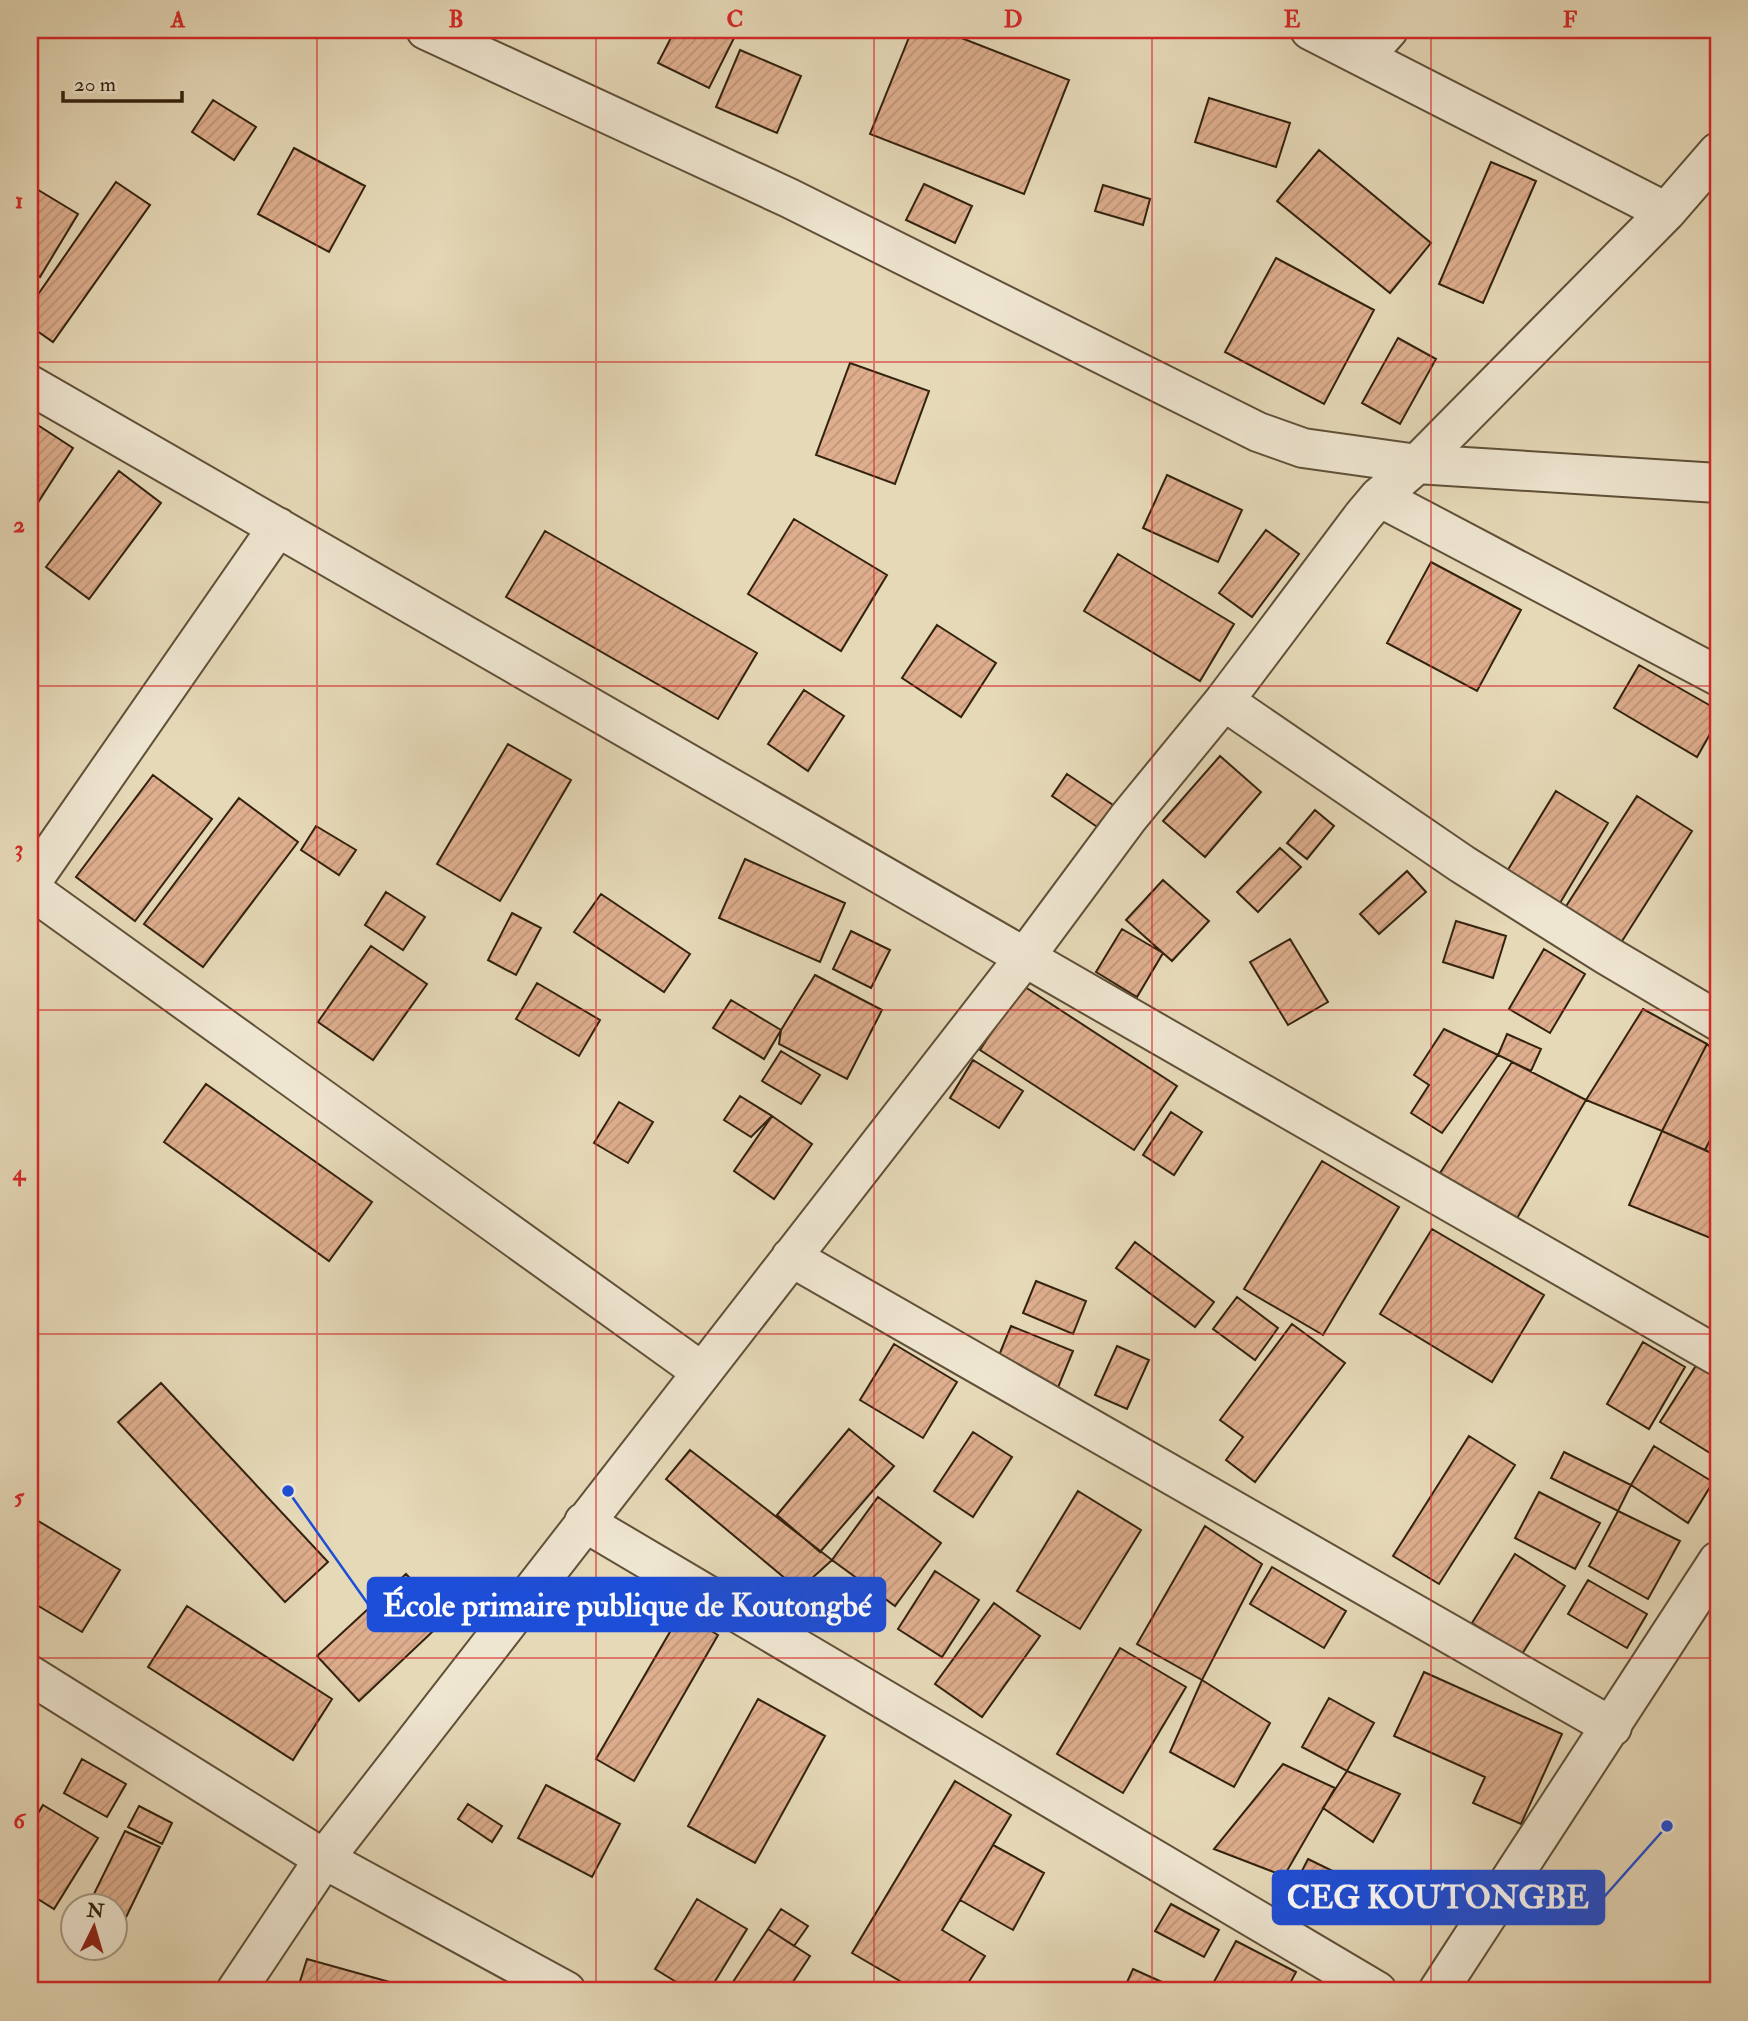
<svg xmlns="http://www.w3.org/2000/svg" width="1748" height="2021" font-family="'IM FELL Double Pica',serif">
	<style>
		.building { fill: url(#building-hatch); stroke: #33220e; stroke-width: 2 }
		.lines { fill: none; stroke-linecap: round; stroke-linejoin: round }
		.minor-casing { stroke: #605038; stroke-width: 42 }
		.minor { stroke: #efe6d1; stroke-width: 38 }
		.grid { fill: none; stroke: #d62828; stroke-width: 2; stroke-opacity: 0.55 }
		.leader { fill: none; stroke: #1d4ed8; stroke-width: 2.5 }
		.callout-dot { fill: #1d4ed8; stroke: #efe6d1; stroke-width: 2.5 }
		.callout { fill: #1d4ed8; stroke: #1d4ed8; stroke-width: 2.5 }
		.callout-label { font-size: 32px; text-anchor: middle; font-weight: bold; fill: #fff }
		.neatline { fill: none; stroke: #d62828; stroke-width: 2.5 }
		.grid-label { font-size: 23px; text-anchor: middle; font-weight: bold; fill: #d62828 }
	</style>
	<defs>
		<pattern id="building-hatch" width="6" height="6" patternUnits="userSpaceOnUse" patternTransform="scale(1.75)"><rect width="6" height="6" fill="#deae8e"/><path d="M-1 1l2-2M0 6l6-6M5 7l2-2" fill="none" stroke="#bf9579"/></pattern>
	</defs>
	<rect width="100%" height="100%" fill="#e6d9b8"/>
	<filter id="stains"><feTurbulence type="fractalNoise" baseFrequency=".00286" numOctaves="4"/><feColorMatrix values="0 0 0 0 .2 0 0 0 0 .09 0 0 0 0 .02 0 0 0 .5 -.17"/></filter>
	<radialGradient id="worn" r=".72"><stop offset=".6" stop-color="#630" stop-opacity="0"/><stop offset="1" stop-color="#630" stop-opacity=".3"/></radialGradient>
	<path class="building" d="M 675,30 L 738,30 L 709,88 L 658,63 Z
		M 912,30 L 941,30 L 1069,80 L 1024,194 L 870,134 Z
		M 740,50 L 801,76 L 777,133 L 716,107 Z
		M 1209,98 L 1290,123 L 1276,167 L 1195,142 Z
		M 213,100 L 256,127 L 234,160 L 192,132 Z
		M 294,148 L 365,186 L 329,252 L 258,214 Z
		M 1319,150 L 1431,243 L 1390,293 L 1277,201 Z
		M 1491,162 L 1536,181 L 1483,303 L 1439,284 Z
		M 116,182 L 150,205 L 53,342 L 30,326 L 30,306 Z
		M 924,184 L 972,206 L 955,243 L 906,220 Z
		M 30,185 L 78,214 L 40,277 L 30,270 Z
		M 1103,185 L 1150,199 L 1143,225 L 1095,211 Z
		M 1276,258 L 1374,310 L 1324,404 L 1225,352 Z
		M 1398,338 L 1436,359 L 1400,424 L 1362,403 Z
		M 850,363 L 929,391 L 895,484 L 816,455 Z
		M 30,420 L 73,448 L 30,515 Z
		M 119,471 L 161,503 L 89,599 L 46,567 Z
		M 1167,475 L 1242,510 L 1218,562 L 1143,528 Z
		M 794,519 L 887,575 L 841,651 L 748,594 Z
		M 1266,530 L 1299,554 L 1252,617 L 1219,593 Z
		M 545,531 L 757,653 L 718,719 L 506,597 Z
		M 1118,554 L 1234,624 L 1200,681 L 1084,611 Z
		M 1431,562 L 1521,610 L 1477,691 L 1387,643 Z
		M 937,625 L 996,663 L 961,717 L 902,678 Z
		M 1639,665 L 1718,710 L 1718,720 L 1697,757 L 1614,708 Z
		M 804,690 L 844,716 L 808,771 L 768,744 Z
		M 508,744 L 571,780 L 500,901 L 437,864 Z
		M 1220,756 L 1261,792 L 1205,857 L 1163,821 Z
		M 1067,774 L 1122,811 L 1106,833 L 1052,796 Z
		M 153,775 L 212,819 L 135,921 L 76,877 Z
		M 1556,791 L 1608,823 L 1560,903 L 1506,873 Z
		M 1637,796 L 1692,831 L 1619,946 L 1563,911 Z
		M 239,798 L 298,842 L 203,967 L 144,924 Z
		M 1315,810 L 1334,826 L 1307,859 L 1287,843 Z
		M 316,826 L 356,850 L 339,875 L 301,850 Z
		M 1280,848 L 1301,867 L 1258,912 L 1237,892 Z
		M 745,859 L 845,903 L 820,962 L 719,918 Z
		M 1407,871 L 1426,892 L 1379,934 L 1360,914 Z
		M 1163,880 L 1209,921 L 1172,961 L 1126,920 Z
		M 386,892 L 425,917 L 403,950 L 365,925 Z
		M 601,894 L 690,954 L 664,992 L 574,932 Z
		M 512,913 L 541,928 L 516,975 L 488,960 Z
		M 1456,921 L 1506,936 L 1493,978 L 1443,962 Z
		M 1122,929 L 1163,953 L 1137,997 L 1096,972 Z
		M 851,931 L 890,950 L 871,988 L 833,969 Z
		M 1290,939 L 1328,1002 L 1288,1025 L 1250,962 Z
		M 371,946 L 427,984 L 373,1060 L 318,1022 Z
		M 1544,949 L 1585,974 L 1550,1033 L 1509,1009 Z
		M 815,975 L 882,1010 L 847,1079 L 779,1044 L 781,1030 Z
		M 537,983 L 600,1020 L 579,1056 L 516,1019 Z
		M 1022,985 L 1177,1086 L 1134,1150 L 980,1050 Z
		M 731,1000 L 781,1030 L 764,1059 L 713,1028 Z
		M 1643,1009 L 1707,1044 L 1662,1131 L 1586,1100 Z
		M 1444,1029 L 1498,1055 L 1442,1133 L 1411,1113 L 1429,1085 L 1414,1075 Z
		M 1507,1034 L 1541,1049 L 1531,1071 L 1498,1055 Z
		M 1707,1044 L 1718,1054 L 1718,1124 L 1705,1150 L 1662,1131 Z
		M 781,1051 L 820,1075 L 801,1104 L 762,1081 Z
		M 973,1060 L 1023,1091 L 999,1128 L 950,1098 Z
		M 1512,1062 L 1586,1100 L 1509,1232 L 1431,1187 Z
		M 206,1084 L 372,1202 L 329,1261 L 164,1142 Z
		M 740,1096 L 772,1116 L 751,1137 L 724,1120 Z
		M 619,1102 L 653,1122 L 628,1163 L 594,1143 Z
		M 1171,1112 L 1202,1132 L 1174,1175 L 1143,1155 Z
		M 772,1116 L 812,1144 L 774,1199 L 734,1171 Z
		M 1718,1124 L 1718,1156 L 1705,1150 Z
		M 1662,1131 L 1718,1156 L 1718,1241 L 1629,1205 Z
		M 1322,1161 L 1399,1207 L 1323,1335 L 1244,1289 Z
		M 1432,1229 L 1544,1295 L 1492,1382 L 1380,1314 Z
		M 1135,1242 L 1214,1302 L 1195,1327 L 1116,1268 Z
		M 1036,1281 L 1086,1301 L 1073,1334 L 1023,1313 Z
		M 1237,1297 L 1278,1328 L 1255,1360 L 1213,1329 Z
		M 1292,1324 L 1345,1363 L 1255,1482 L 1226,1460 L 1243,1437 L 1220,1420 Z
		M 1011,1326 L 1073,1351 L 1057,1390 L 995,1365 Z
		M 1643,1342 L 1685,1367 L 1649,1429 L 1607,1404 Z
		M 894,1344 L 957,1382 L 923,1438 L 860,1400 Z
		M 1117,1346 L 1149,1360 L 1127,1409 L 1095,1395 Z
		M 1699,1361 L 1718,1373 L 1718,1458 L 1660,1422 Z
		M 161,1383 L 328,1562 L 285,1602 L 118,1422 Z
		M 849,1429 L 894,1466 L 820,1552 L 777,1515 Z
		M 973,1432 L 1012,1457 L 973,1517 L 934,1491 Z
		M 1469,1436 L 1515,1465 L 1439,1584 L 1393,1556 Z
		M 1654,1446 L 1713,1482 L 1688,1523 L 1631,1485 Z
		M 690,1450 L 832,1560 L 799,1590 L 666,1479 Z
		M 1564,1452 L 1631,1485 L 1618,1511 L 1551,1478 Z
		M 1078,1491 L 1141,1530 L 1080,1629 L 1017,1591 Z
		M 1539,1492 L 1600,1523 L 1575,1569 L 1515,1538 Z
		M 878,1497 L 941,1543 L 895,1606 L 832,1560 Z
		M 1618,1511 L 1680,1541 L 1648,1599 L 1589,1566 Z
		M 30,1516 L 120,1570 L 82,1632 L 30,1601 Z
		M 1205,1526 L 1262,1564 L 1202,1680 L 1137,1644 Z
		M 1515,1554 L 1565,1586 L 1522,1654 L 1472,1623 Z
		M 1272,1567 L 1346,1611 L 1324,1648 L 1250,1604 Z
		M 935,1571 L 979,1600 L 942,1657 L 898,1629 Z
		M 406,1574 L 447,1618 L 359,1701 L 317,1656 Z
		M 1588,1580 L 1647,1614 L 1627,1648 L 1568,1614 Z
		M 994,1603 L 1040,1636 L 982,1717 L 935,1684 Z
		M 187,1606 L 332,1699 L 293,1760 L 148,1667 Z
		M 681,1613 L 718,1635 L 634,1781 L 596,1759 Z
		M 1120,1648 L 1186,1687 L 1123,1793 L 1057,1754 Z
		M 1424,1672 L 1562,1734 L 1521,1824 L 1473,1803 L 1485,1777 L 1394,1736 Z
		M 1202,1680 L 1270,1723 L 1234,1787 L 1170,1752 Z
		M 1329,1698 L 1374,1723 L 1347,1771 L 1302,1747 Z
		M 758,1699 L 825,1736 L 755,1863 L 688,1826 Z
		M 82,1759 L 126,1784 L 107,1817 L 64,1793 Z
		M 1283,1764 L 1335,1788 L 1284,1876 L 1214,1849 Z
		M 1347,1771 L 1400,1794 L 1373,1842 L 1323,1808 Z
		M 955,1781 L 1011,1815 L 942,1930 L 985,1956 L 963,1991 L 917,1991 L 852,1953 Z
		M 546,1785 L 620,1824 L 592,1877 L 518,1838 Z
		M 468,1804 L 502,1826 L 492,1842 L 458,1819 Z
		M 43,1805 L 98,1838 L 54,1909 L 30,1894 L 30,1827 Z
		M 139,1806 L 172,1823 L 162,1844 L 128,1827 Z
		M 125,1831 L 160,1847 L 116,1938 L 116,1906 L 88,1906 Z
		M 993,1845 L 1044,1873 L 1013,1930 L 960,1900 Z
		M 1308,1859 L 1345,1877 L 1325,1917 L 1288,1898 Z
		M 697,1899 L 747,1929 L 709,1991 L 691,1991 L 655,1969 Z
		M 1171,1904 L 1219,1930 L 1204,1957 L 1155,1931 Z
		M 781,1909 L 808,1926 L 794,1946 L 768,1929 Z
		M 768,1929 L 810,1956 L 787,1991 L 727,1991 Z
		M 1236,1941 L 1296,1972 L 1286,1991 L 1209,1991 Z
		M 307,1959 L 422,1991 L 297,1991 Z
		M 1133,1969 L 1182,1991 L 1123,1991 Z"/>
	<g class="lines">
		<defs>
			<path id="minor" d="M 426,30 L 789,198 L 1258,432 L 1303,448 L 1417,464 L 1718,483
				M 1310,30 L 1666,212
				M 1364,57 L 1388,30
				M 30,385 L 1718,1356
				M 1379,497 L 1718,676
				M 1224,701 L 1462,864 L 1608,956 L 1718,1021
				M 30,884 L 278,527
				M 30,889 L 702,1372
				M 791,1257 L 1612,1727
				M 584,1522 L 1377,1991
				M 30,1675 L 324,1859 L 566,1991
				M 236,1991 L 324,1859 L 1025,957 L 1128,818 L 1224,701 L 1363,516 L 1379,497 L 1417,464 L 1666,212 L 1718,152
				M 1438,1991 L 1718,1561"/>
		</defs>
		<use href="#minor" class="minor-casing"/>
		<use href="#minor" class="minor"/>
	</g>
	<path class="grid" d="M 317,30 L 317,1991M 596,30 L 596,1991M 874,30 L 874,1991M 1152,30 L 1152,1991M 1431,30 L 1431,1991M 30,362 L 1718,362M 30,686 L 1718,686M 30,1010 L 1718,1010M 30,1334 L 1718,1334M 30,1658 L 1718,1658"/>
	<path class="leader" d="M288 1491L368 1604M1667 1826L1604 1897"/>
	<g class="callout-dot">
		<circle cx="288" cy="1491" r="7"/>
		<circle cx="1667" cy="1826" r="7"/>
	</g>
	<g class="callout">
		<rect x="368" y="1578" width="517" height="53" rx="7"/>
		<rect x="1273" y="1871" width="331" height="53" rx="7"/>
	</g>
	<g class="callout-label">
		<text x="627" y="1616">École primaire publique de Koutongbé</text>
		<text x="1438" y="1908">CEG KOUTONGBE</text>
	</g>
	<rect width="1748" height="2021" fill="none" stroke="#e6d9b8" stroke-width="77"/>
	<g transform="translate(94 1927) rotate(5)"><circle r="33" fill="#efe6d1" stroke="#a49883" stroke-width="2"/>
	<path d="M0-5L12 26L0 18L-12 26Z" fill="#8f2418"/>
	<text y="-10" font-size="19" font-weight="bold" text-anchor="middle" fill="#33220e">N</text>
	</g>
	<path d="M63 91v10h119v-10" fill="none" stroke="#33220e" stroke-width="3.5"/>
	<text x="74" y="91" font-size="21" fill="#33220e" stroke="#efe6d1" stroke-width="5" paint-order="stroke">20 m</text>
	<rect x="38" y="38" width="1672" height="1944" class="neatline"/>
	<g class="grid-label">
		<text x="178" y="27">A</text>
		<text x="456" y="27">B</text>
		<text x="735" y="27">C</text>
		<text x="1013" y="27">D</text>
		<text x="1292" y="27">E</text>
		<text x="1570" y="27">F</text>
		<text x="19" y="208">1</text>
		<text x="19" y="532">2</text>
		<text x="19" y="856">3</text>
		<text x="19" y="1180">4</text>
		<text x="19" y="1504">5</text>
		<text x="19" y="1828">6</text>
	</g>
	<rect width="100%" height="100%" filter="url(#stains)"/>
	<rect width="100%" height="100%" fill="url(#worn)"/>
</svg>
